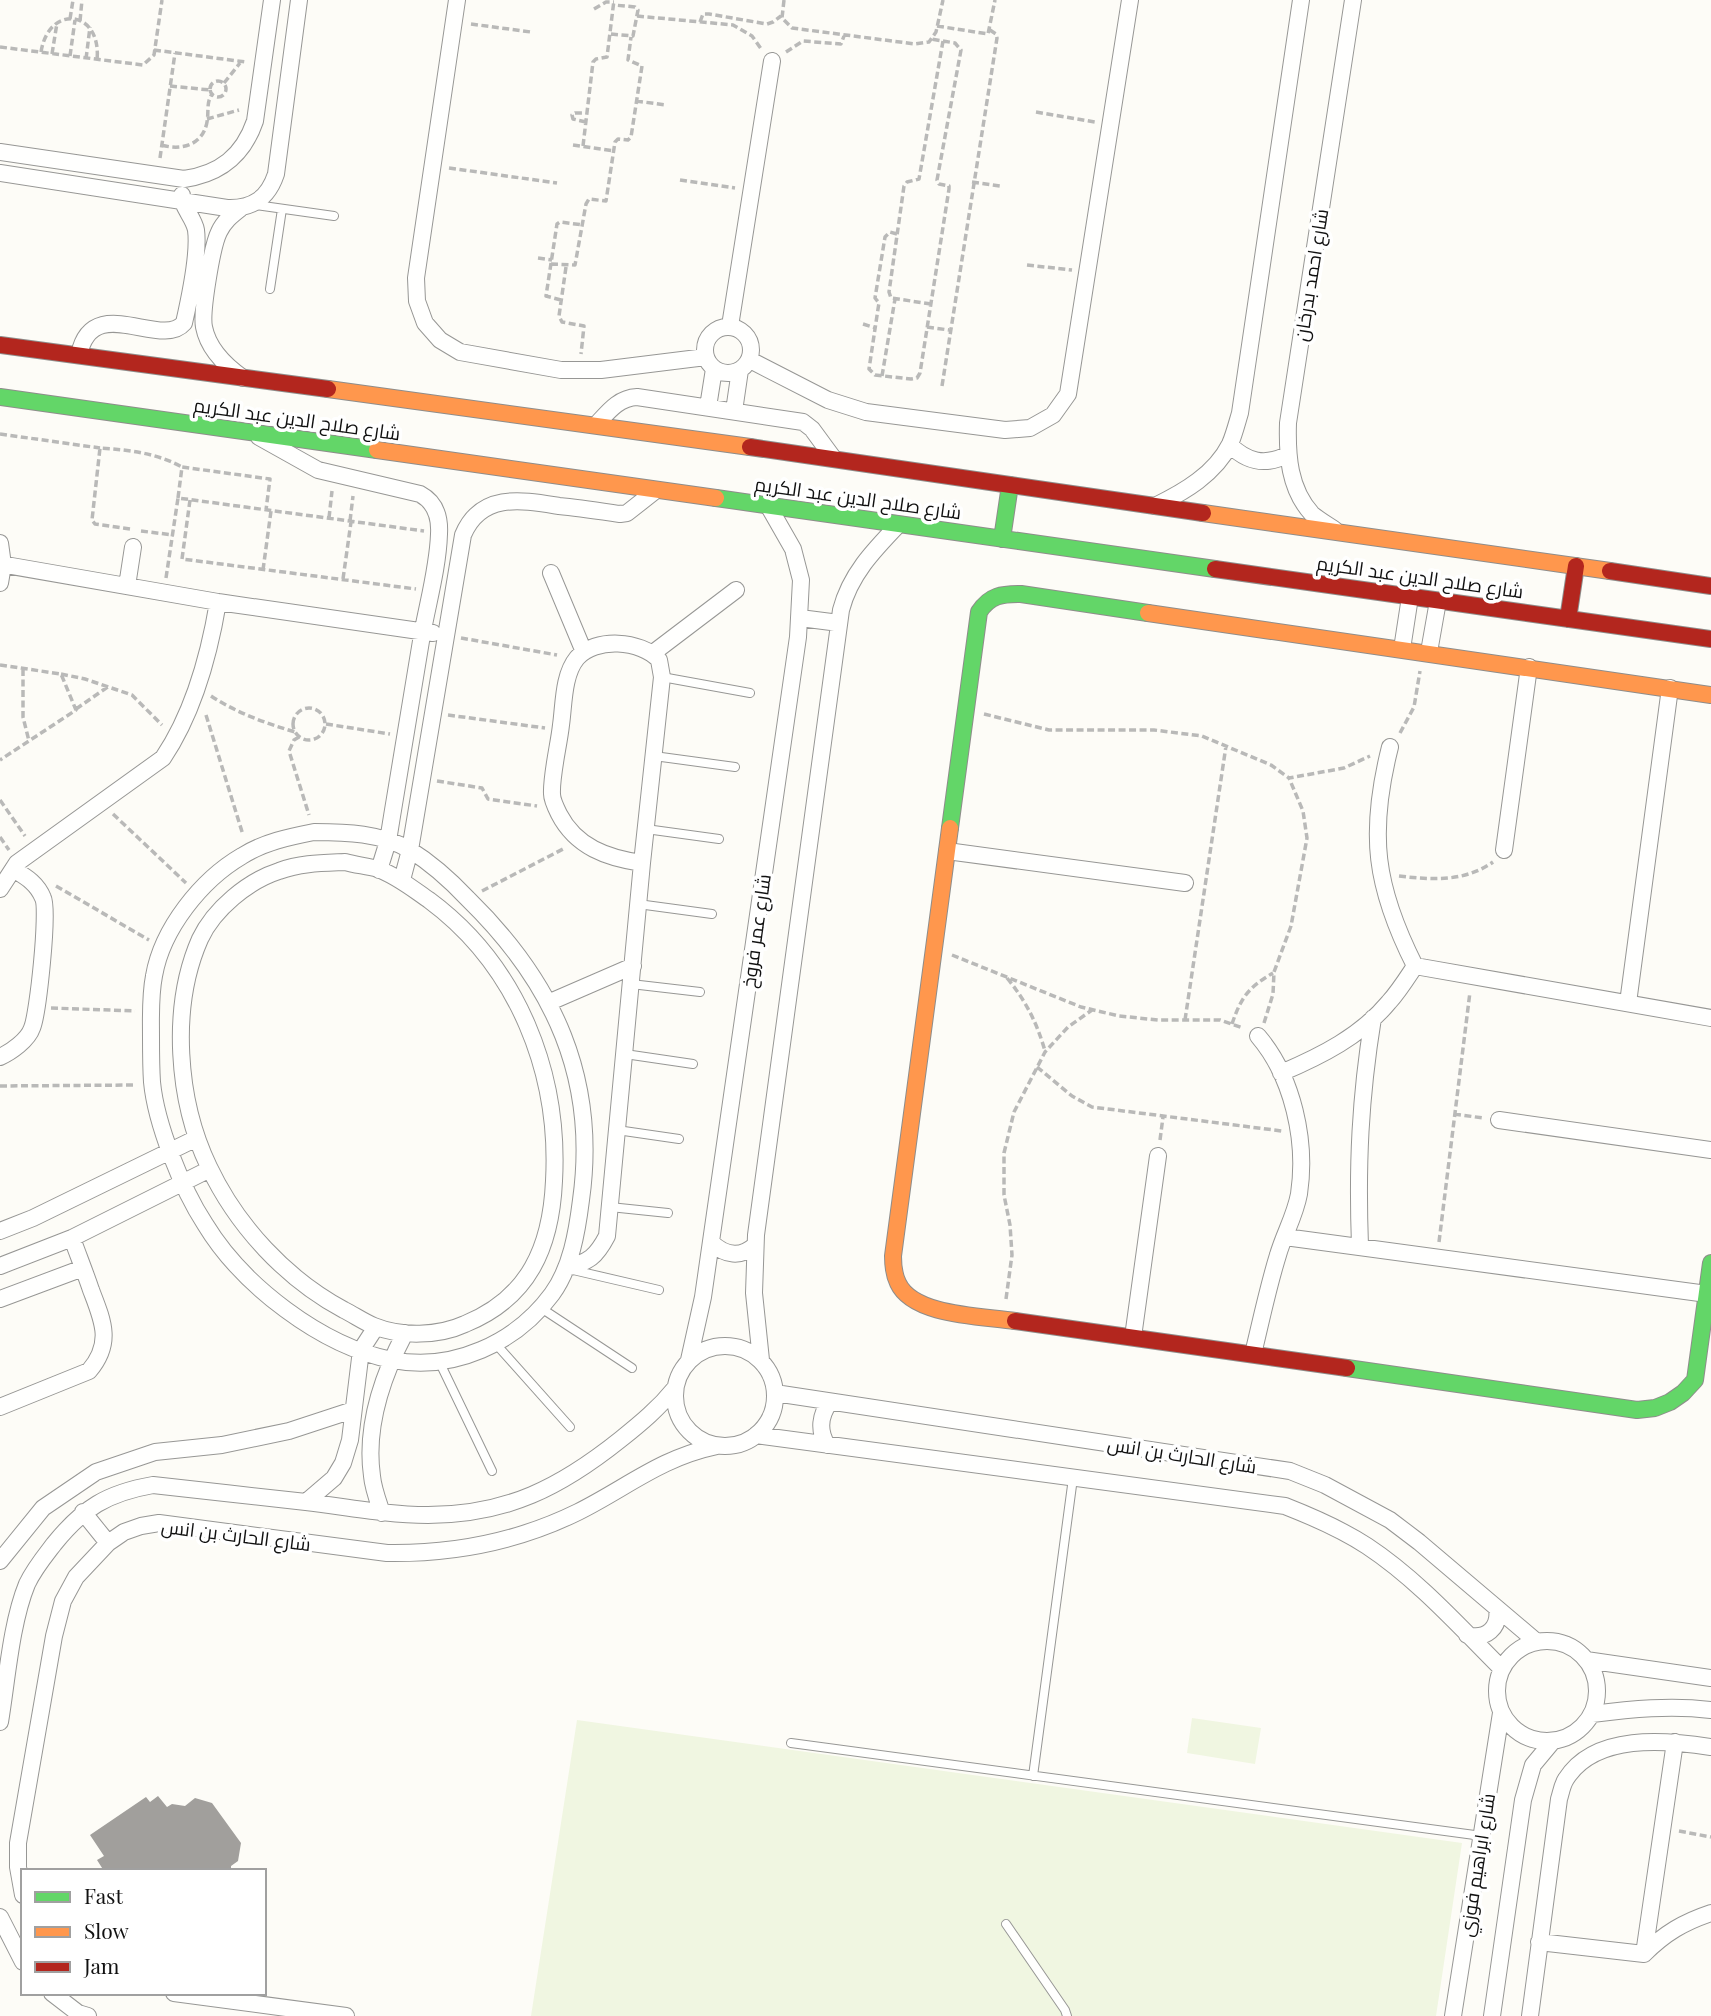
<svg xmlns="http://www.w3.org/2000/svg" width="1711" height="2016" font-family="'Playfair Display',Cairo,serif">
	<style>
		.pitch { fill: #f0f6e1 }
		.building { fill: #a19f9c }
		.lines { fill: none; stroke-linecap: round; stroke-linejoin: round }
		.lane-casing { stroke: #979795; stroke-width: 10 }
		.street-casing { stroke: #979795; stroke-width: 18 }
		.fast-casing { stroke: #8e8d8b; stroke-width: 18 }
		.slow-casing { stroke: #8e8d8b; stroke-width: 18 }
		.jam-casing { stroke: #8e8d8b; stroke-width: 18 }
		.path { stroke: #b9b9b8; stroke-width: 3.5; stroke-dasharray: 7 3.5; stroke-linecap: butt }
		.lane { stroke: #fffffe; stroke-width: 8 }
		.street { stroke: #fffffe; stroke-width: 16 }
		.fast { stroke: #63d668; stroke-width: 16 }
		.slow { stroke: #ff974d; stroke-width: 16 }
		.jam { stroke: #b3261e; stroke-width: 16 }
		.labels { text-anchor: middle; stroke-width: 7; stroke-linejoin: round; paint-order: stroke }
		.street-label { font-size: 19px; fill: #111; stroke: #fff }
	</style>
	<rect width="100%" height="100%" fill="#fdfcf7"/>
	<path class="pitch" d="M 1192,1718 L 1261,1728 L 1255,1764 L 1187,1753 Z
		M 577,1720 L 1462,1843 L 1436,2016 L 531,2016 Z"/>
	<path class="building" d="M 158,1796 L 167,1807 L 172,1804 L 185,1806 L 195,1798 L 212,1803 L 241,1843 L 238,1861 L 231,1866 L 231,1871 L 104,1871 L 97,1860 L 104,1856 L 90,1835 L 146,1797 L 150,1802 Z"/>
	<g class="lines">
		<defs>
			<path id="lane" d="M 256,205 L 334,216
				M 270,289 L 282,209
				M 662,677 L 750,693
				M 654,756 L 735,767
				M 646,829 L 719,839
				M 638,904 L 712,914
				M 631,984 L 700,992
				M 625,1054 L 693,1064
				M 617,1130 L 679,1139
				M 610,1207 L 668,1213
				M 573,1270 L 659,1290
				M 541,1308 L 632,1368
				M 495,1343 L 570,1427
				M 439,1361 L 492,1471
				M 791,1743 L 1482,1836
				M 1033,1776 L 1073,1478
				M 1006,1924 L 1065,2010 L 1067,2016"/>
			<path id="street" d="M 457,0 L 416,278 L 417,301 L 425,323 L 440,340 L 460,352 L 561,370 L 601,370 L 706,357
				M 0,152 L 184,179 C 220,174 243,156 255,121 L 272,0
				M 0,173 L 227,208 C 253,209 268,198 276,174 L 299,0
				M 241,208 C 232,215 224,221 219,232 C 212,246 201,312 204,327 C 208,348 226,366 243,378
				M 730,326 L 772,61
				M705 350a23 23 0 1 1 46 0a23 23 0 1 1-46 0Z
				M 79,355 C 92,291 161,350 184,323 C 189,301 199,252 196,230 C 194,218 181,206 182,195
				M 750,360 L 828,400 L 866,412 L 1005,430 L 1030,428 L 1053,415 L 1068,394 L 1130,0
				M 708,407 L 714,369
				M 734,411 L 740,370
				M 596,425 C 608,412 618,398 637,397 L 803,422 L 812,429 L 834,459
				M 259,437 L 318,470 L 420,494 C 435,502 440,517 439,534 C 438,567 428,602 422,635 C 411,703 399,772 388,841 L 379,870
				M 1230,445 C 1247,462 1265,466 1287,455
				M 1155,506 C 1184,492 1215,474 1230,444 C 1234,435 1237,423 1240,413 L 1301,0
				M 1335,530 C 1328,525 1319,520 1312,514 C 1289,489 1287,455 1288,423 L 1353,0
				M 0,543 L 3,565 L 0,583
				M 0,564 L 218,602 L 433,633
				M 551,573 L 584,652
				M 127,586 L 133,547
				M 800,618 L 839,623
				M 1402,649 L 1410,597
				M 1429,652 L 1438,601
				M 653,653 L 736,590
				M 1390,747 C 1368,834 1375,887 1415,966
				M 314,832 C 346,832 381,833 410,850 C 431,863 451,881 468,899 C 554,983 598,1079 581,1200 C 577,1232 571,1268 552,1294 C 516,1343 453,1372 392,1360 C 321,1346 242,1285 205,1224 C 182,1189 156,1124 152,1082 C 151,1067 151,1052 151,1037 C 151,1017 150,996 154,976 C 162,929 201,880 242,856 C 264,842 289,837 314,832 Z
				M 1504,850 L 1529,667
				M 947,851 L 1185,883
				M 345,862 C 356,865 367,866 378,869 C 397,876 413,889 429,900 C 518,966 560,1073 554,1181 C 551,1247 529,1298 465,1324 C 439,1336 401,1337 374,1326 C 364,1322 354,1315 344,1310 C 286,1279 237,1226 209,1167 C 177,1101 170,1007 200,939 C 214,909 248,881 279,871 C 301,863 322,863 345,862 Z
				M 402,880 L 410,850 L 463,535 C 481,492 522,500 559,506 C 579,508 599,511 620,514 L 627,513 L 655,491
				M 0,889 L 17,863 L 163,758 C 194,712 209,656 218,602
				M 1415,966 L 1711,1018
				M 550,1002 L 633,966
				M 1628,1003 L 1670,688
				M 0,1057 C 11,1052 28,1040 32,1028 C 38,1014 49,910 43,898 C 37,883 26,877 13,869
				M 1281,1073 C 1321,1056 1361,1036 1389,1002 C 1399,991 1407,978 1415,966
				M 1499,1120 L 1711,1150
				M 0,1231 L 33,1218 L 197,1138
				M 1285,1237 L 1707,1294
				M 711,1242 C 725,1256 741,1258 755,1245
				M 1360,1246 C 1357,1165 1360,1098 1373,1018
				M 0,1266 L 72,1238 L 210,1169
				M 566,1268 C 589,1262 596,1257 607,1236 L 642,863 L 662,677 L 659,660 C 641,640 595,637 577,658 C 563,675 564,704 561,725 C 559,744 551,776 552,794 C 552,800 556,808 559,814 C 576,847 607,858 642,863
				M 0,1299 L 83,1268
				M 1133,1337 L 1158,1156
				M675 1396a50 50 0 1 1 100 0a50 50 0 1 1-100 0Z
				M 1253,1354 C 1261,1321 1268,1287 1278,1255 C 1284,1234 1295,1216 1299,1194 C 1307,1141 1293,1077 1258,1036
				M 689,1360 L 703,1297 L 798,637 L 801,580 L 793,549 L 769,507
				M 761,1360 L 754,1293 L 756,1235 L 841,610 C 850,575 873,551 898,525
				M 775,1393 L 1290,1471 L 1325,1485 L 1390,1520 L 1419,1542 L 1537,1642
				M 0,1407 L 89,1371 C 113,1343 103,1321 91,1290 C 85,1272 78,1255 72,1238
				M 756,1435 L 1285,1506 C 1313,1517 1341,1529 1367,1546 C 1417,1579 1459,1626 1502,1669
				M 827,1445 C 818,1430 820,1415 830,1402
				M 306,1502 L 334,1478 L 343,1463 L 350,1440 L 361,1350 L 376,1327
				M 83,1512 L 108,1543
				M 382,1513 C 378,1501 373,1488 372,1476 C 365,1427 383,1375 405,1333
				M 0,1561 L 43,1508 L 96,1472 L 155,1452 L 222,1445 L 289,1431 L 353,1410
				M 1467,1635 C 1486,1640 1500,1628 1497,1609
				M1497 1691a50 50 0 1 1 100 0a50 50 0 1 1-100 0Z
				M 1586,1660 L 1711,1678
				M 1592,1714 C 1631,1709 1671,1705 1711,1710
				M 0,1722 C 7,1680 11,1623 27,1584 C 34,1569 44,1557 54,1544 C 83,1508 107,1493 153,1485 C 204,1491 255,1496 306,1502 C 347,1507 387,1515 428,1515 C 507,1515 561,1487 621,1439 C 641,1423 659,1408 675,1388
				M 23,1895 L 18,1867 L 18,1843 L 54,1636 L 63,1601 L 76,1577 L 108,1543 L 124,1532 L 141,1526 L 159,1523 L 387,1553 C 454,1554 517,1542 578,1512 C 628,1487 660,1458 717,1446
				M 0,1917 L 23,1962
				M 1539,1942 L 1644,1954 C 1665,1933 1684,1922 1711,1913
				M 1644,1954 L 1675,1742
				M 52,1993 L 78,2013 L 88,2016
				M 174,1993 L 346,2016
				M 1453,2016 L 1501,1713
				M 1492,2016 L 1523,1800 L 1533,1765 L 1553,1741
				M 1530,2016 L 1559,1799 C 1561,1793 1562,1785 1566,1779 C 1595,1733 1666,1740 1711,1747"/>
			<path id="fast" d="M 0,397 L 377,450
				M 716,498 L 1215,569
				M 1002,539 L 1010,485
				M 950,828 L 979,612 C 990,595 1002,594 1021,594 L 1148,613
				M 1347,1368 L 1637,1410 L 1655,1408 L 1670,1402 L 1683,1393 L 1695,1380 L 1711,1263"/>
			<path id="slow" d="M 328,389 L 750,447
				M 377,450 L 716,498
				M 1203,513 L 1610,571
				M 1148,613 L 1711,695
				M 950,828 L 893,1256 C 893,1265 894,1275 898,1283 C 913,1316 982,1316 1015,1321"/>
			<path id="jam" d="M 0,345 L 328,389
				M 750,447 L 1203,513
				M 1215,569 L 1711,639
				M 1610,571 L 1711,586
				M 1568,619 L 1576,566
				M 1015,1321 L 1347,1368"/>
		</defs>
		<use href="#lane" class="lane-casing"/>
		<use href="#street" class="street-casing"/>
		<use href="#fast" class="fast-casing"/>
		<use href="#slow" class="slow-casing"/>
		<use href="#jam" class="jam-casing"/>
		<path class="path" d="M 784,0 L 782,18 L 792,28 L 915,44 L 929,42 L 936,32 L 943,0
			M 594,9 L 606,2 L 614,2
			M 637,16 L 733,25 L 752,36 L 762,50
			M 70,19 L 73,0
			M 80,21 L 82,0
			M 700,22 L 703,14 L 709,14 L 767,24 L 773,22 L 781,16
			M 471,24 L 531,32
			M 937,26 L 988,34 L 995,0
			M 611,34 L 633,36 L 638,10 L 635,7 L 614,5
			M 0,47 L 143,65 L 154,55 L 162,0
			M 154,50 L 246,62
			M 41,52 C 49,3 102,10 97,60
			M 786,52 L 803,41 L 841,44 L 844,36
			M 52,54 L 57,23
			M 70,56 L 75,20
			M 86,59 L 90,27
			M210 89a8 8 0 1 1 16 0a8 8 0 1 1-16 0Z
			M 224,83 L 240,63
			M 170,86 L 210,90
			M 636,101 L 666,105
			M 1036,112 L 1095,122
			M 207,119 L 239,110
			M 586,122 L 573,119 L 572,115 L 575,113 L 587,113
			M 162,145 C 181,151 203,145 207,122 C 209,111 206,103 212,94
			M 573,145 L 614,151
			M 583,146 L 593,62 L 596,59 L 607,57 L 614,0
			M 160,158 L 175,53
			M 449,168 L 557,183
			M 680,180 L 735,188
			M 972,182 L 1000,186
			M 897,234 L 890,232 L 885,237 L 875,298 L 879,303 L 878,309 L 869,369 L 875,375 L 911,379 L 917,378 L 920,373 L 949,189 L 949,186 L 939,184 L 937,180 L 961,50 L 955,43 L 931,39
			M 538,258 L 552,260
			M 551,264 L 575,265 L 586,204 L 589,199 L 606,201 L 615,142 L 618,139 L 628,140 L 631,137 L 642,66 L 628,60 L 631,37
			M 1027,265 L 1072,270
			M 566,267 L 559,316 L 562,322 L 584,326 L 581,354
			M 561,300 L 546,296 L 557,224 L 560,222 L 583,225
			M 931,304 L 891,298 L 889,292 L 904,186 L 907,182 L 919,179 L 943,41
			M 863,324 L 876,328
			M 927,327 L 949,330
			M 882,376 L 895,299
			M 942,386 L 997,38 L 996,34 L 990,30
			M 0,434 L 100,448
			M 178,498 L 182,467 L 270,479 L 266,510
			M 190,500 L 182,559 L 416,589
			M 329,518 L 332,491
			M 350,521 L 353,496
			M 130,529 L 95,524 L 92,520 L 100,448 C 130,450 156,453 182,467
			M 141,531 L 173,535
			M 263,570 L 271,511
			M 166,578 L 178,498 L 424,531
			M 343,579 L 351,522
			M 461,638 L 557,655
			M 0,665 L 61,674 L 76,710 L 0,760
			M 23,669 L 23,717 L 29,741
			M 61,674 L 85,679 L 132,695 L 162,725
			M 211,696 C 237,713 265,723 295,732
			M293 724a16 16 0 1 1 32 0a16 16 0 1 1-32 0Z
			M 76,709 L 109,686
			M 984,714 L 1049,730 L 1154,730 L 1202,736 L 1271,765 L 1289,778 L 1344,768 L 1370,756
			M 206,715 L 243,835
			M 448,715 L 545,728
			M 326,724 L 390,734
			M 1400,733 L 1414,707 L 1420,671
			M 299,737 L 294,740 L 289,751 L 309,815
			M 437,781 L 482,788 L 488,799 L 537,806
			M 0,800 L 25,836
			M 113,814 L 186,883
			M 0,837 L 9,850
			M 1399,876 C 1432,880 1465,882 1493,862
			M 56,886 L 149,940
			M 482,891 L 565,848
			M 952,955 L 1081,1007 L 1119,1016 L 1158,1020 L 1220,1020 L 1243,1028
			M 1007,978 C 1026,1001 1037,1023 1045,1051
			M 51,1008 L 135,1011
			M 1185,1020 L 1226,746
			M 1264,1023 L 1273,994 L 1274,972 L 1291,926 L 1307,838 L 1303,811 L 1289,778
			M 1232,1024 C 1241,997 1249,987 1273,973
			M 1037,1067 L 1072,1096 L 1092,1107 L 1282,1131
			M 0,1086 L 134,1085
			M 1454,1114 L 1483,1118
			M 1160,1140 L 1163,1117
			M 1439,1242 L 1470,992
			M 1006,1299 L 1012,1255 L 1010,1225 L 1004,1195 L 1004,1153 L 1014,1112 L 1045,1052 L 1068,1027 L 1092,1010
			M 1679,1831 L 1711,1837"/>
		<use href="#lane" class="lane"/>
		<use href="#street" class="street"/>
		<use href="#fast" class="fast"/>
		<use href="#slow" class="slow"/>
		<use href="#jam" class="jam"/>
	</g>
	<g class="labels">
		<g class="street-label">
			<text transform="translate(1311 275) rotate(-81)" y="7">شارع احمد بدرخان</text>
			<text transform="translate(297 419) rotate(8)" y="7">شارع صلاح الدين عبد الكريم</text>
			<text transform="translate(858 498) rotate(8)" y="7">شارع صلاح الدين عبد الكريم</text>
			<text transform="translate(1420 577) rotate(8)" y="7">شارع صلاح الدين عبد الكريم</text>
			<text transform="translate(756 931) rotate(-82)" y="7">شارع عمر فروخ</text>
			<text transform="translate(1182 1455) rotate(9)" y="7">شارع الحارث بن انس</text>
			<text transform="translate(236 1535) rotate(7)" y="7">شارع الحارث بن انس</text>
			<text transform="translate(1477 1865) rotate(-81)" y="7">شارع ابراهيم فوزي</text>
		</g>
	</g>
	<rect x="21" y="1869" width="245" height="126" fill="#ffffff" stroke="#a0a0a0" stroke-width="2"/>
	<rect x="35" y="1892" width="35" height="10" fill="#63d668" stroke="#a0a0a0" stroke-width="2"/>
	<text x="84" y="1904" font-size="21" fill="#111111">Fast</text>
	<rect x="35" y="1927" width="35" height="10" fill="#ff974d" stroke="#a0a0a0" stroke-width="2"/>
	<text x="84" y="1939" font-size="21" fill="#111111">Slow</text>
	<rect x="35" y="1962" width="35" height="10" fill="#b3261e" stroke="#a0a0a0" stroke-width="2"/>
	<text x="84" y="1974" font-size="21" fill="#111111">Jam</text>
</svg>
